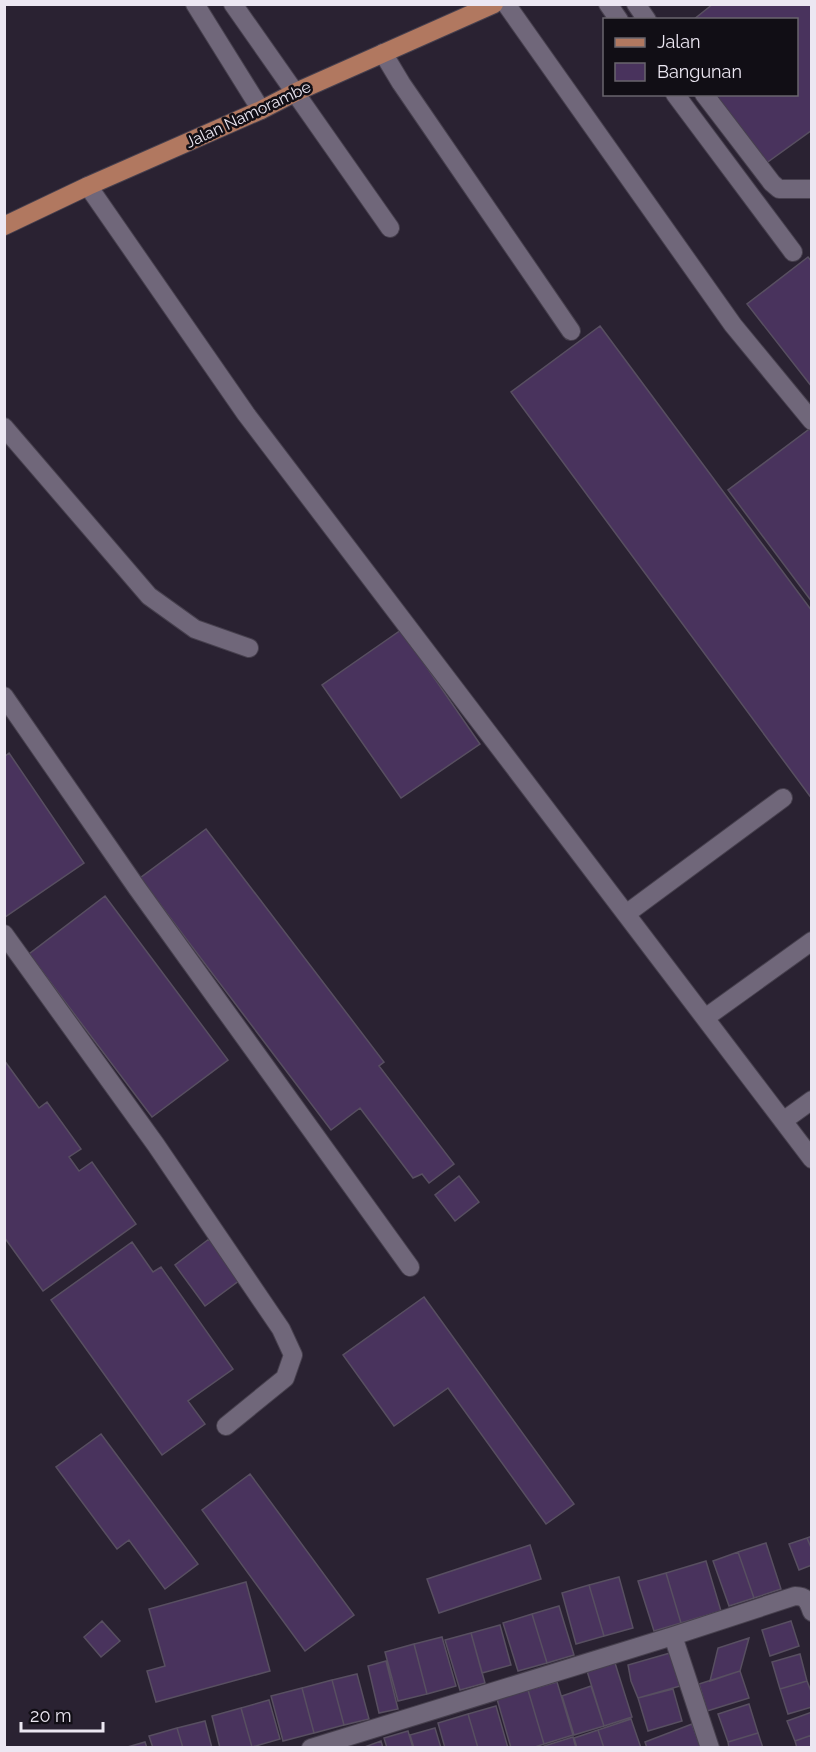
<svg xmlns="http://www.w3.org/2000/svg" width="816" height="1752" font-family="Raleway,sans-serif">
	<style>
		.building { fill: #49335d; stroke: #584f61; stroke-width: 1.5 }
		.lines { fill: none; stroke-linecap: round; stroke-linejoin: round }
		.minor-casing { stroke: #47404e; stroke-width: 20 }
		.major-casing { stroke: #47404e; stroke-width: 20 }
		.minor { stroke: #70677a; stroke-width: 18 }
		.major { stroke: #b17860; stroke-width: 18 }
		.labels { text-anchor: middle; stroke-width: 5; stroke-linejoin: round; paint-order: stroke }
		.street-label { font-size: 16px; fill: #ece7f2; stroke: #110e15 }
	</style>
	<rect width="100%" height="100%" fill="#2a2232"/>
	<path class="building" d="M 713,4 L 812,4 L 812,130 L 765,164 L 713,94 L 796,94 L 796,20 L 693,20 Z
		M 808,257 L 812,262 L 812,387 L 747,304 Z
		M 600,326 L 812,611 L 812,799 L 511,392 Z
		M 812,427 L 812,602 L 728,490 Z
		M 401,630 L 480,744 L 401,798 L 322,685 Z
		M 9,753 L 84,863 L 5,917 L 4,757 Z
		M 206,829 L 384,1062 L 379,1066 L 454,1164 L 429,1183 L 422,1174 L 413,1178 L 360,1108 L 331,1130 L 140,878 Z
		M 105,896 L 228,1060 L 152,1117 L 29,954 Z
		M 4,1060 L 39,1108 L 47,1102 L 81,1149 L 69,1157 L 79,1171 L 92,1162 L 136,1224 L 43,1291 L 4,1237 Z
		M 459,1176 L 479,1202 L 455,1221 L 435,1195 Z
		M 209,1239 L 240,1280 L 205,1306 L 175,1265 Z
		M 132,1242 L 153,1272 L 161,1267 L 233,1369 L 188,1401 L 205,1424 L 162,1455 L 51,1300 Z
		M 424,1297 L 574,1504 L 546,1524 L 448,1388 L 394,1426 L 343,1355 Z
		M 101,1434 L 198,1564 L 165,1589 L 129,1540 L 117,1549 L 56,1467 Z
		M 250,1474 L 354,1615 L 305,1651 L 202,1510 Z
		M 812,1536 L 812,1550 L 807,1538 Z
		M 807,1538 L 812,1550 L 812,1565 L 799,1570 L 789,1544 Z
		M 766,1543 L 781,1589 L 754,1598 L 738,1552 Z
		M 530,1545 L 541,1579 L 439,1613 L 427,1579 Z
		M 738,1552 L 754,1598 L 729,1606 L 713,1561 Z
		M 706,1561 L 721,1611 L 681,1623 L 666,1573 Z
		M 666,1573 L 681,1623 L 654,1631 L 638,1581 Z
		M 619,1577 L 633,1628 L 604,1636 L 589,1585 Z
		M 246,1582 L 270,1671 L 156,1702 L 147,1671 L 165,1666 L 149,1609 Z
		M 589,1585 L 604,1636 L 576,1644 L 562,1593 Z
		M 559,1606 L 574,1655 L 547,1663 L 532,1614 Z
		M 532,1614 L 547,1663 L 518,1671 L 503,1623 Z
		M 102,1621 L 120,1641 L 101,1657 L 84,1637 Z
		M 791,1621 L 799,1646 L 770,1656 L 762,1630 Z
		M 500,1625 L 511,1665 L 482,1673 L 471,1633 Z
		M 471,1633 L 485,1683 L 460,1690 L 445,1640 Z
		M 442,1637 L 456,1686 L 427,1694 L 414,1644 Z
		M 749,1638 L 740,1671 L 710,1681 L 718,1648 Z
		M 414,1644 L 427,1694 L 398,1701 L 385,1652 Z
		M 670,1653 L 680,1686 L 638,1698 L 631,1681 L 628,1665 Z
		M 800,1654 L 807,1681 L 780,1689 L 772,1662 Z
		M 386,1661 L 398,1709 L 379,1713 L 368,1666 Z
		M 615,1663 L 632,1717 L 604,1726 L 587,1671 Z
		M 740,1671 L 749,1698 L 707,1711 L 699,1684 Z
		M 357,1674 L 369,1719 L 344,1725 L 332,1680 Z
		M 332,1680 L 344,1725 L 314,1733 L 302,1688 Z
		M 807,1681 L 812,1694 L 812,1707 L 788,1714 L 780,1689 Z
		M 557,1682 L 573,1735 L 544,1744 L 528,1690 Z
		M 591,1686 L 604,1726 L 574,1735 L 562,1696 Z
		M 302,1688 L 314,1733 L 283,1741 L 271,1696 Z
		M 673,1689 L 682,1721 L 648,1731 L 638,1698 Z
		M 528,1690 L 544,1744 L 532,1748 L 511,1748 L 497,1699 Z
		M 269,1700 L 280,1739 L 252,1747 L 241,1708 Z
		M 749,1704 L 758,1733 L 728,1742 L 718,1714 Z
		M 496,1706 L 508,1748 L 478,1748 L 468,1714 Z
		M 241,1708 L 252,1747 L 220,1748 L 212,1716 Z
		M 812,1712 L 812,1735 L 795,1741 L 787,1721 Z
		M 468,1714 L 478,1748 L 445,1748 L 438,1723 Z
		M 631,1719 L 641,1748 L 604,1748 L 598,1730 Z
		M 205,1721 L 212,1748 L 183,1748 L 177,1728 Z
		M 692,1724 L 701,1748 L 647,1748 L 645,1742 Z
		M 177,1728 L 183,1748 L 153,1748 L 149,1736 Z
		M 435,1728 L 441,1748 L 414,1748 L 410,1735 Z
		M 598,1730 L 604,1748 L 577,1748 L 574,1738 Z
		M 408,1731 L 413,1748 L 387,1748 L 384,1738 Z
		M 758,1733 L 763,1748 L 729,1748 L 728,1742 Z
		M 812,1735 L 812,1748 L 797,1748 L 795,1741 Z
		M 573,1737 L 576,1748 L 544,1748 L 544,1746 Z
		M 381,1741 L 383,1748 L 362,1748 Z
		M 145,1742 L 147,1748 L 124,1748 Z"/>
	<g class="lines">
		<defs>
			<path id="minor" d="M 195,4 L 261,110
				M 233,4 L 390,228
				M 506,4 L 733,325 L 812,421
				M 608,4 L 619,20
				M 636,4 L 647,20
				M 383,53 L 401,83 L 571,331
				M 675,94 L 793,252
				M 704,94 L 772,183 L 779,189 L 812,189
				M 88,186 L 246,414 L 812,1159
				M 4,427 L 149,596 L 195,629 L 249,648
				M 4,696 L 137,888 L 410,1267
				M 626,914 L 783,798
				M 4,934 L 156,1145 L 281,1329 L 293,1355 L 285,1378 L 226,1426
				M 705,1018 L 812,941
				M 783,1121 L 812,1100
				M 673,1636 L 710,1748
				M 311,1748 L 673,1636 L 795,1596 C 807,1596 808,1602 812,1612"/>
			<path id="major" d="M 4,226 L 88,186 L 261,110 L 296,92 L 494,4"/>
		</defs>
		<use href="#minor" class="minor-casing"/>
		<use href="#major" class="major-casing"/>
		<use href="#minor" class="minor"/>
		<use href="#major" class="major"/>
	</g>
	<g class="labels">
		<g class="street-label">
			<text transform="translate(248 114) rotate(-25)" y="6">Jalan Namorambe</text>
		</g>
	</g>
	<rect width="816" height="1752" fill="none" stroke="#ece7f2" stroke-width="12"/>
	<rect x="603" y="18" width="195" height="78" fill="#110e15" stroke="#69656d" stroke-width="1.5"/>
	<rect x="615" y="38" width="30" height="9" fill="#b17860" stroke="#69656d" stroke-width="1.5"/>
	<text x="657" y="48" font-size="18" fill="#ece7f2">Jalan</text>
	<rect x="615" y="63" width="30" height="18" fill="#49335d" stroke="#69656d" stroke-width="1.5"/>
	<text x="657" y="78" font-size="18" fill="#ece7f2">Bangunan</text>
	<path d="M21 1722v9h82v-9" fill="none" stroke="#ece7f2" stroke-width="3"/>
	<text x="30" y="1722" font-size="18" fill="#ece7f2" stroke="#110e15" stroke-width="4.5" paint-order="stroke">20 m</text>
</svg>
